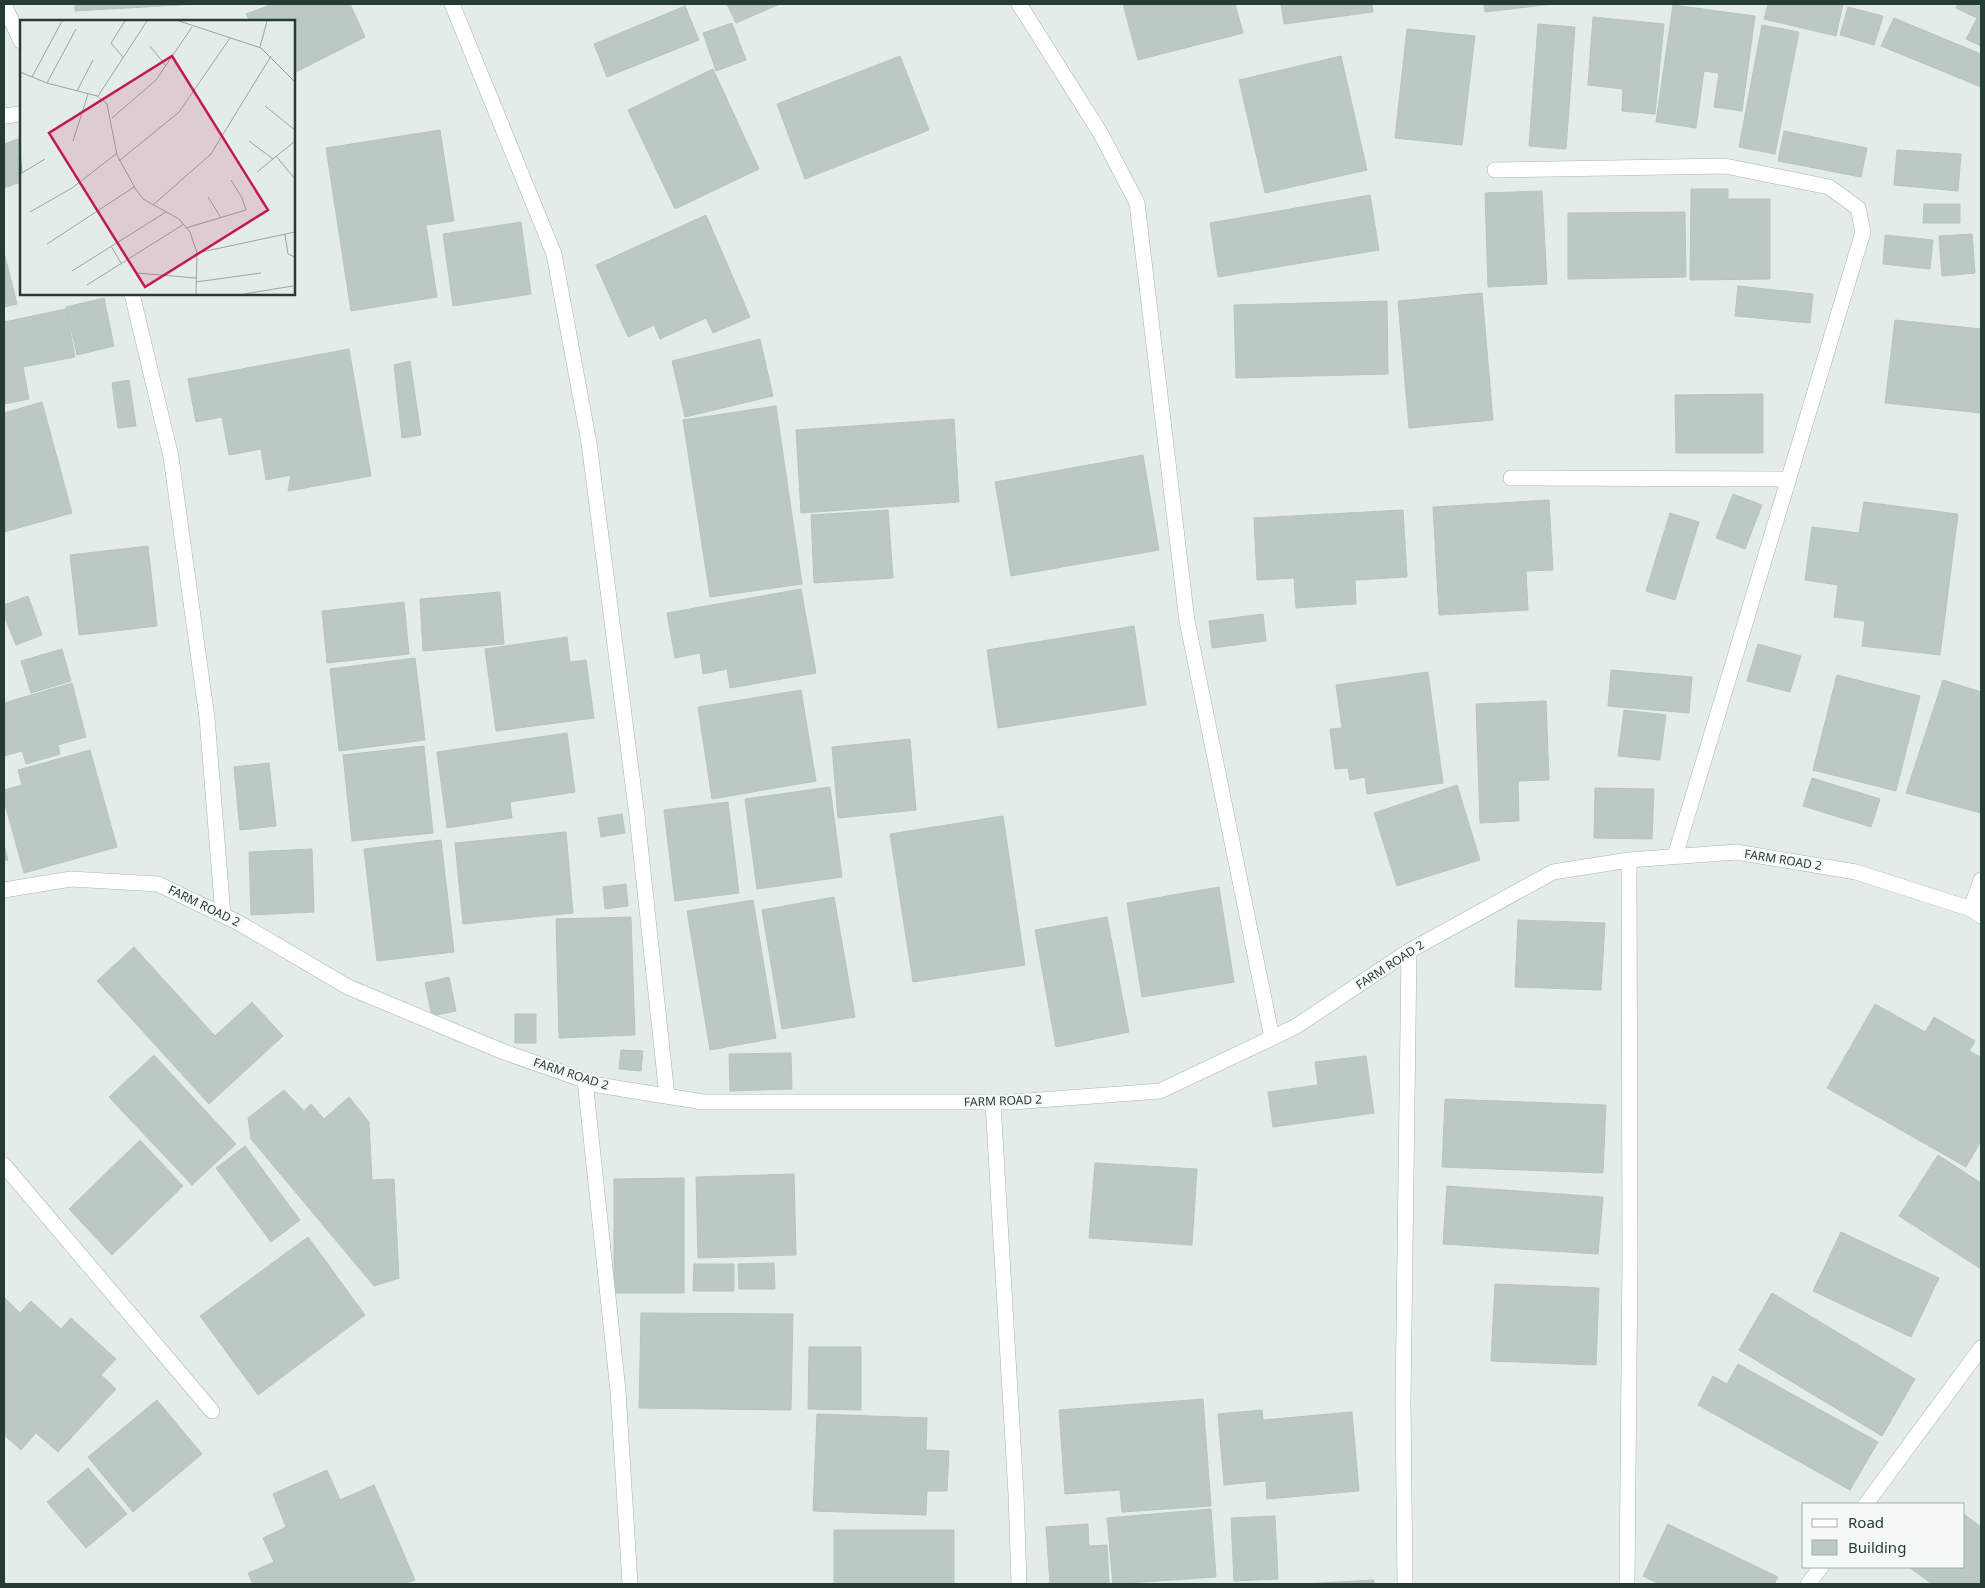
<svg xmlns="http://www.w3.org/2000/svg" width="1985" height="1588" font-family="'Noto Sans',sans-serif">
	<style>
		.building { fill: #bcc9c3; stroke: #b7c5be }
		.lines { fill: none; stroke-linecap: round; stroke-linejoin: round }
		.street-casing { stroke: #a7b4ae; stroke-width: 16 }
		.street { stroke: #fff; stroke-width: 15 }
		.labels { text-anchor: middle; stroke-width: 4.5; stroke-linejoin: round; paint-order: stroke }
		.street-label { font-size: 12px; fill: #253c34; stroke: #f4f9f6 }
		.inset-road { fill: none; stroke: #98a6a0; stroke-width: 1 }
		.view { fill: #c2185b; fill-opacity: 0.15; stroke: #c2185b; stroke-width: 2.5 }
		.inset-edge { fill: none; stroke: #253c34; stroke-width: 2.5 }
	</style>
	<rect width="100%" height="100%" fill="#e4ece8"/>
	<path class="building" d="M 75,4 L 197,4 L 75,11 Z
		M 268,4 L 350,4 L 365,37 L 294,73 L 294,21 L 250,21 L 246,14 L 268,6 Z
		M 727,4 L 780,4 L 736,23 Z
		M 1123,4 L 1235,4 L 1243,33 L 1138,60 Z
		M 1281,4 L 1372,4 L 1373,12 L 1284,24 Z
		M 1484,4 L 1553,4 L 1485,12 Z
		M 1768,4 L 1843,4 L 1836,36 L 1764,19 Z
		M 1958,4 L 1981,4 L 1981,46 L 1966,39 L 1977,18 L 1956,8 Z
		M 1673,5 L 1755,16 L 1742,111 L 1714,107 L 1719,73 L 1704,71 L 1696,128 L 1656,122 Z
		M 685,6 L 699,40 L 607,77 L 594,44 Z
		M 1848,7 L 1883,16 L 1874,45 L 1840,35 Z
		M 1593,17 L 1664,24 L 1655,114 L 1622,111 L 1623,89 L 1588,85 Z
		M 1894,18 L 1981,54 L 1981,87 L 1881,46 Z
		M 732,23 L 746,60 L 716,71 L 703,33 Z
		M 1538,24 L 1575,27 L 1566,149 L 1529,146 Z
		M 1762,25 L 1799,32 L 1775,154 L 1739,147 Z
		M 1407,29 L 1475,36 L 1462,145 L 1395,138 Z
		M 900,56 L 929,130 L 805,179 L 777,104 Z
		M 1341,56 L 1367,170 L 1265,193 L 1239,80 Z
		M 713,69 L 759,169 L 675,209 L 628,110 Z
		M 440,130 L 454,221 L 426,225 L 437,297 L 351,311 L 326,148 Z
		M 1784,131 L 1867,148 L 1861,177 L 1778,161 Z
		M 21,138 L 21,182 L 4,188 L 4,144 Z
		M 1897,150 L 1961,154 L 1958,191 L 1894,185 Z
		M 1691,189 L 1728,189 L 1728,199 L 1770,199 L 1770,279 L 1690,280 Z
		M 1542,191 L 1547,284 L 1488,287 L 1485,193 Z
		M 1370,195 L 1379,250 L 1218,277 L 1210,223 Z
		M 1924,204 L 1960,204 L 1960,223 L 1923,223 Z
		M 1685,212 L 1686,277 L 1568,279 L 1568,213 Z
		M 706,215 L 750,317 L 713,333 L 706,318 L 660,339 L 654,325 L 628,337 L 596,265 Z
		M 521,222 L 531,294 L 453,306 L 443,234 Z
		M 1972,234 L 1975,273 L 1942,276 L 1939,236 Z
		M 1885,235 L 1933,240 L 1930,269 L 1883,264 Z
		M 4,252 L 17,304 L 4,307 Z
		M 1738,286 L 1813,294 L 1810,323 L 1735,316 Z
		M 1482,293 L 1493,420 L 1409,428 L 1398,301 Z
		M 104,298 L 114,346 L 77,355 L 66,307 Z
		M 1387,301 L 1388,374 L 1236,378 L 1234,305 Z
		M 66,309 L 75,357 L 23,367 L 29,399 L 4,404 L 4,322 Z
		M 1895,320 L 1981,329 L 1981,413 L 1885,403 Z
		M 760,339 L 773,396 L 685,417 L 672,361 Z
		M 349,349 L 371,476 L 288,491 L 291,475 L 266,480 L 261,449 L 229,455 L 222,417 L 196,422 L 188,379 Z
		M 410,361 L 421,435 L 402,438 L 394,365 Z
		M 129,380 L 136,426 L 118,428 L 112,383 Z
		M 1763,394 L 1763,453 L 1676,453 L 1675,395 Z
		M 42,402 L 72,513 L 4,532 L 4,413 Z
		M 776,406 L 802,584 L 710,597 L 683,420 Z
		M 954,419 L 959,502 L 801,513 L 796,430 Z
		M 1143,455 L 1159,550 L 1011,576 L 995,482 Z
		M 1733,494 L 1762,505 L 1745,549 L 1716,538 Z
		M 1549,500 L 1553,570 L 1526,571 L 1528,610 L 1439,615 L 1433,507 Z
		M 1864,502 L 1958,514 L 1940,655 L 1862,646 L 1865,621 L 1834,617 L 1838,585 L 1805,580 L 1812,527 L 1859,533 Z
		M 888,510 L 893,578 L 814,583 L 811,515 Z
		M 1403,510 L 1407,577 L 1355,580 L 1356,604 L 1296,608 L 1294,578 L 1257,580 L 1254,518 Z
		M 1670,513 L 1699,522 L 1675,600 L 1646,591 Z
		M 148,546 L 157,626 L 79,635 L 70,555 Z
		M 801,589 L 816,673 L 730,688 L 727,669 L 703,674 L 700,653 L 675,658 L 667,613 Z
		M 500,592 L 504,644 L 423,651 L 420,599 Z
		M 28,596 L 42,635 L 16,645 L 4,615 L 4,605 Z
		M 404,602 L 409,654 L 327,663 L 322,611 Z
		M 1263,614 L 1266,641 L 1212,648 L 1209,621 Z
		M 1134,626 L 1146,705 L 998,728 L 987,650 Z
		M 567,637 L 570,662 L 586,660 L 594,718 L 496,731 L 485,649 Z
		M 1758,644 L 1801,656 L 1790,692 L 1747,681 Z
		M 62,649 L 71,681 L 31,693 L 21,661 Z
		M 415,658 L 425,740 L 339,751 L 330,669 Z
		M 1611,670 L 1692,677 L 1689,713 L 1608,706 Z
		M 1428,672 L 1443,783 L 1367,794 L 1365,777 L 1350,780 L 1348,768 L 1335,769 L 1330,729 L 1342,728 L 1336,685 Z
		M 1837,675 L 1920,696 L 1896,791 L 1813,770 Z
		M 1943,680 L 1981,692 L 1981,813 L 1906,793 Z
		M 72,683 L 86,737 L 58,745 L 60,754 L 26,764 L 22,751 L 4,756 L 4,703 Z
		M 801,690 L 816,781 L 712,799 L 698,707 Z
		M 1546,701 L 1549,780 L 1518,781 L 1519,821 L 1480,823 L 1476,704 Z
		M 1624,710 L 1666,715 L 1660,760 L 1618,756 Z
		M 567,733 L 575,792 L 510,802 L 512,818 L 447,828 L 437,752 Z
		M 910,739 L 916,810 L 838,818 L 832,747 Z
		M 424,746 L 433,833 L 352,841 L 343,755 Z
		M 90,750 L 117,847 L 24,873 L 4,800 L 4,790 L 22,785 L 18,770 Z
		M 269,763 L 276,826 L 240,830 L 234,767 Z
		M 1812,778 L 1880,799 L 1871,827 L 1803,806 Z
		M 1457,785 L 1480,860 L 1397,886 L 1374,813 Z
		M 830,787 L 842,877 L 757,889 L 745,799 Z
		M 1595,788 L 1654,789 L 1652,839 L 1594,838 Z
		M 728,802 L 739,893 L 675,901 L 664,810 Z
		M 622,814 L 625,833 L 601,837 L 598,818 Z
		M 1003,816 L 1025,965 L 913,982 L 890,834 Z
		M 566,832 L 573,913 L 463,924 L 455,843 Z
		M 441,840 L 454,952 L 377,961 L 364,849 Z
		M 4,844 L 8,860 L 4,861 Z
		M 312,849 L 314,912 L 251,915 L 249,852 Z
		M 626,884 L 628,906 L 605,909 L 603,887 Z
		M 1219,887 L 1234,982 L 1142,997 L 1127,903 Z
		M 834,897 L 855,1017 L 782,1029 L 762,910 Z
		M 753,900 L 776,1038 L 710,1050 L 687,911 Z
		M 631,917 L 635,1035 L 559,1038 L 556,919 Z
		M 1107,917 L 1129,1032 L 1056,1047 L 1035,930 Z
		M 1518,920 L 1605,923 L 1601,990 L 1515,987 Z
		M 134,947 L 215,1036 L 252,1002 L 283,1036 L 209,1104 L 97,981 Z
		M 449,977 L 456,1011 L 432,1016 L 425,983 Z
		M 1875,1004 L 1925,1032 L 1934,1017 L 1975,1041 L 1969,1051 L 1981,1057 L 1981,1141 L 1966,1167 L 1827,1088 Z
		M 515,1014 L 536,1014 L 536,1043 L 515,1043 Z
		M 621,1050 L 643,1051 L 641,1071 L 619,1069 Z
		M 791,1053 L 792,1089 L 730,1091 L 729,1054 Z
		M 154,1055 L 236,1144 L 192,1185 L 109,1097 Z
		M 1366,1056 L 1374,1113 L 1273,1127 L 1268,1092 L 1318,1085 L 1315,1062 Z
		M 284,1090 L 304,1111 L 311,1104 L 324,1119 L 349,1097 L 369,1122 L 372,1180 L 394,1179 L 399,1278 L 374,1286 L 251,1139 L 248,1118 Z
		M 1445,1099 L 1606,1105 L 1603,1173 L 1442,1167 Z
		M 140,1140 L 183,1186 L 112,1255 L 69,1209 Z
		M 245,1146 L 300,1220 L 271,1242 L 216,1168 Z
		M 1938,1155 L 1981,1183 L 1981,1269 L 1899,1216 Z
		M 1095,1163 L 1197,1169 L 1192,1245 L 1089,1238 Z
		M 794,1174 L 796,1255 L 698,1258 L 696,1177 Z
		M 684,1178 L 684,1293 L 614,1293 L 614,1179 Z
		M 1447,1186 L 1603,1197 L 1598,1254 L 1443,1244 Z
		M 1841,1232 L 1939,1278 L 1911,1337 L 1813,1291 Z
		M 308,1237 L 365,1315 L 258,1395 L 200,1316 Z
		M 774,1263 L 775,1289 L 739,1289 L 738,1264 Z
		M 694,1264 L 734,1264 L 734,1291 L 693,1291 Z
		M 1495,1284 L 1599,1288 L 1596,1365 L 1491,1361 Z
		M 1772,1293 L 1915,1379 L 1882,1436 L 1739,1350 Z
		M 4,1297 L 20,1313 L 31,1301 L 61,1329 L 71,1318 L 116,1359 L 101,1375 L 116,1389 L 58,1452 L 36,1433 L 21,1450 L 4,1435 Z
		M 641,1313 L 793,1314 L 791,1410 L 639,1408 Z
		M 809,1347 L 861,1347 L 861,1410 L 808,1409 Z
		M 1738,1364 L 1878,1442 L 1850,1490 L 1698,1405 L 1713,1376 L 1727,1384 Z
		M 1203,1399 L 1211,1506 L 1122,1512 L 1120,1490 L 1065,1494 L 1059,1410 Z
		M 157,1400 L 202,1454 L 133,1512 L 88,1457 Z
		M 1262,1410 L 1263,1420 L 1352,1412 L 1359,1491 L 1267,1499 L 1266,1481 L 1224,1485 L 1218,1414 Z
		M 817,1414 L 927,1418 L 926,1450 L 949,1451 L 947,1491 L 927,1491 L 926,1515 L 813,1511 Z
		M 88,1468 L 127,1514 L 86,1548 L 47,1502 Z
		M 327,1470 L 340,1500 L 374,1485 L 415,1580 L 404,1584 L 253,1584 L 248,1573 L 274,1562 L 263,1538 L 286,1527 L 273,1494 Z
		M 1211,1509 L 1216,1577 L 1113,1584 L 1107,1518 Z
		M 1964,1514 L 1981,1527 L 1981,1584 L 1932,1584 L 1909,1567 L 1964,1567 Z
		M 1275,1516 L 1278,1579 L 1234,1581 L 1231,1518 Z
		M 1088,1524 L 1089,1546 L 1107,1545 L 1109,1584 L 1050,1584 L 1046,1527 Z
		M 1668,1524 L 1778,1577 L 1774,1584 L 1659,1584 L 1643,1576 Z
		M 834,1530 L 954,1530 L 954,1584 L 834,1584 Z
		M 1374,1580 L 1374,1584 L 1302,1584 Z"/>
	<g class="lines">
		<defs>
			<path id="street" d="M 452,4 L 554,254 L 589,443 L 637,816 L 667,1096
				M 1019,4 L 1101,134 L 1137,203 L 1187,621 L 1272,1038
				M 4,5 L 21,41
				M 4,116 L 21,114
				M 1495,170 L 1725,166 L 1829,187 L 1858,208 L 1863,232 L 1675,856
				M 132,294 L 171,457 L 207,718 L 223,915
				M 1511,478 L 1789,479
				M 4,890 L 71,879 L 158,884 L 239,923 L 348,987 L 504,1052 L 598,1085 L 703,1102 L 1012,1102 L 1160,1091 L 1295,1027 L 1409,951 L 1553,872 L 1629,860 L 1736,852 L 1856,872 L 1971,909 L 1981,916
				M 1971,909 L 1981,880
				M 585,1080 L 618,1391 L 630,1584
				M 993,1103 L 1016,1494 L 1019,1584
				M 4,1165 L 212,1411
				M 1866,1504 L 1981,1348
				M 1405,1584 L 1403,1401 L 1409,951
				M 1627,1584 L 1630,1259 L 1629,860
				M 1808,1584 L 1821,1567"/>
		</defs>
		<use href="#street" class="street-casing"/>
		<use href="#street" class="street"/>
	</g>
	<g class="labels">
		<g class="street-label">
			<text transform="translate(1783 860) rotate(9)" y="4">FARM ROAD 2</text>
			<text transform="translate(204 906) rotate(26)" y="4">FARM ROAD 2</text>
			<text transform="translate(1390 965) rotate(-33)" y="4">FARM ROAD 2</text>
			<text transform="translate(571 1074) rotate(18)" y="4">FARM ROAD 2</text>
			<text transform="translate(1003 1101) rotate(-2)" y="4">FARM ROAD 2</text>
		</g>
	</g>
	<g transform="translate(20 20)">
		<rect width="275" height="275" fill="#e4ece8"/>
		<path class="inset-road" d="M 159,1 L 241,28 L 275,62M 130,26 L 146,46M 240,27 L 247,1M 103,37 L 91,23 L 105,1M 0,52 L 27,63 L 77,76 L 87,84 L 97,135 L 115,168 L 123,179 L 159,199 L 170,212 L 177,233 L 176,274M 12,57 L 42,1M 27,63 L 56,9M 57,71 L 73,40M 78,76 L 127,1M 245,86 L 275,110M 92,98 L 136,60 L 172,7M 53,121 L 68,74M 229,121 L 253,139M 0,131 L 2,153M 256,136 L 275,159M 99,141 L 159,92 L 210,18M 237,152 L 275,121M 0,154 L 25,139M 188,177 L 201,198M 133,185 L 191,134 L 251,36M 10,192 L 52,168 L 96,134M 166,208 L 226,190 L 222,178 L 211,160M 265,215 L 268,234 L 275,237M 27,224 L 114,167M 91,226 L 101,243M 177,233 L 275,212M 52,251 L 146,192M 116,253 L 176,258M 176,262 L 241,253M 67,265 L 164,204M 224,274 L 273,266"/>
		<path class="view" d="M 152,36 L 248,190 L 125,267 L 29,113 Z"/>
		<rect width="275" height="275" class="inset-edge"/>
	</g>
	<rect width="1985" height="1588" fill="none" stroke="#253c34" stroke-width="10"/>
	<rect x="1802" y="1503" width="162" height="65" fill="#f4f9f6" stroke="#a1ada8"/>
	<rect x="1812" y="1519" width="25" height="8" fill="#ffffff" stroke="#a1ada8"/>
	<text x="1848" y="1528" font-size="15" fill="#253c34">Road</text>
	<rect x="1812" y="1540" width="25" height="15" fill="#bcc9c3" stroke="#a1ada8"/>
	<text x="1848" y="1553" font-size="15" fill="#253c34">Building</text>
</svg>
